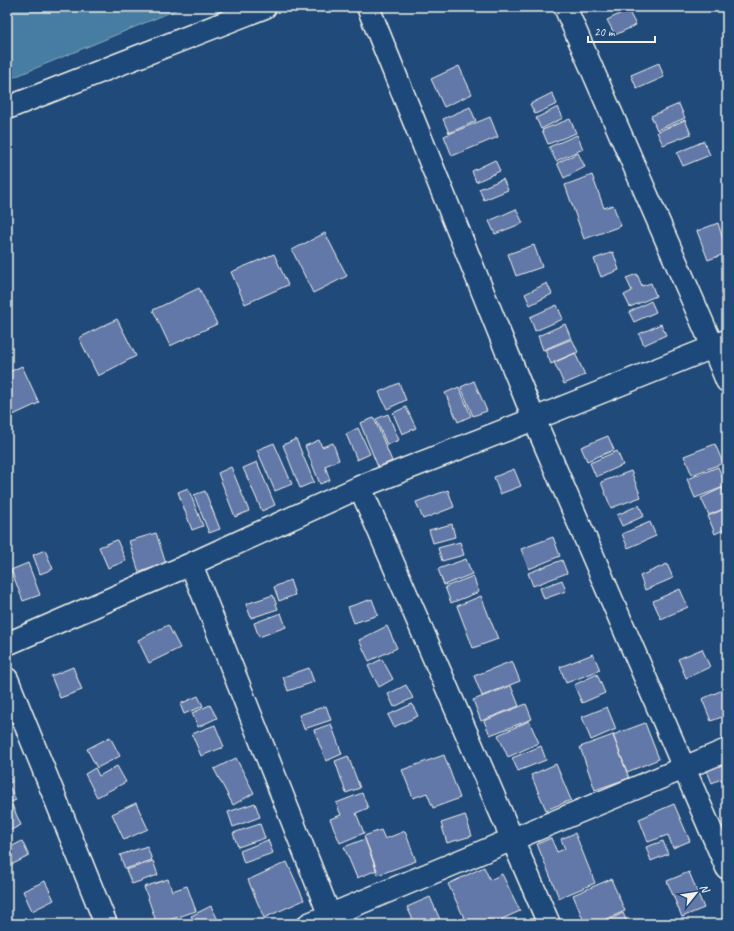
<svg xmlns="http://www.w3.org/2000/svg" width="734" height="931" font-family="Caveat,sans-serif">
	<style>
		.water { fill: #467da2; stroke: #8cabbe }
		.building { fill: #6278a8; stroke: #f4f1e8 }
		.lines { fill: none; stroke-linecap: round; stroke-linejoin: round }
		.minor-casing { stroke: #f4f1e8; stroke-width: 25 }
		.minor { stroke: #1f4a7a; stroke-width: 22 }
	</style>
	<rect width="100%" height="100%" fill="#1f4a7a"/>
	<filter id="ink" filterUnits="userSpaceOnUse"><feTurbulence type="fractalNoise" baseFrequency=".025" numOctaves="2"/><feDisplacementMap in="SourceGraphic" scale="8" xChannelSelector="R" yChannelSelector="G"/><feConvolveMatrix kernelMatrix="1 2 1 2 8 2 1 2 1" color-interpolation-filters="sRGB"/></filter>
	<g filter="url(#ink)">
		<path class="water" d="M 7,7 L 183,7 L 7,80 Z"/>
		<path class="building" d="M 628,10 L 636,25 L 615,35 L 607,20 Z
			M 659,63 L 664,77 L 637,89 L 631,75 Z
			M 459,66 L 472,94 L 444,107 L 431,79 Z
			M 552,93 L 557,104 L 535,114 L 530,104 Z
			M 679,104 L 685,118 L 657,130 L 651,116 Z
			M 470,107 L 476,121 L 449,133 L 443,119 Z
			M 558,107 L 563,118 L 541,129 L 536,118 Z
			M 490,117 L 498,137 L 452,156 L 444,136 Z
			M 570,119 L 576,133 L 548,144 L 542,130 Z
			M 685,120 L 691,134 L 663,145 L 657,132 Z
			M 577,135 L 583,149 L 556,161 L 549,147 Z
			M 704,141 L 710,155 L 683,166 L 677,153 Z
			M 578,153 L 585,167 L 564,178 L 557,163 Z
			M 495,160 L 500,171 L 476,182 L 472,171 Z
			M 592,175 L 604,208 L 613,205 L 621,226 L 584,239 L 565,185 Z
			M 503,179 L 508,190 L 484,200 L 479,189 Z
			M 516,209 L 523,223 L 495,234 L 489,221 Z
			M 718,223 L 727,253 L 708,260 L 697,231 Z
			M 325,233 L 347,276 L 313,293 L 292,250 Z
			M 534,245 L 542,267 L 516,276 L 508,254 Z
			M 613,252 L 619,270 L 601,277 L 594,259 Z
			M 274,254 L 288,285 L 245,304 L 231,272 Z
			M 637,274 L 642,286 L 651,283 L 656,296 L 630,307 L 624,295 L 632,291 L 626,278 Z
			M 547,283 L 552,294 L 530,305 L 525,294 Z
			M 199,288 L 217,324 L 170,346 L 153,310 Z
			M 651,301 L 656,312 L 634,322 L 629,312 Z
			M 557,305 L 563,319 L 535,331 L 530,317 Z
			M 117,319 L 136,356 L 98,376 L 79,338 Z
			M 565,324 L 571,338 L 543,350 L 538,336 Z
			M 661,324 L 666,335 L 644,345 L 639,334 Z
			M 572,339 L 578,352 L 551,364 L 545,350 Z
			M 575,353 L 585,375 L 564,384 L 554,362 Z
			M 22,366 L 39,403 L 11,416 L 7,406 L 7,373 Z
			M 474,381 L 487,411 L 473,416 L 461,387 Z
			M 399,383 L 406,400 L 387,409 L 379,392 Z
			M 459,387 L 471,416 L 458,422 L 445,393 Z
			M 406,407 L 416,428 L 402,434 L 393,413 Z
			M 388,414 L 399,440 L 387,445 L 376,419 Z
			M 374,418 L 392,461 L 378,467 L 360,423 Z
			M 358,428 L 370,454 L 357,460 L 346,434 Z
			M 608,436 L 614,450 L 587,461 L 581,447 Z
			M 296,439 L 314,482 L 300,488 L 283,445 Z
			M 319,440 L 322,447 L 333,443 L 339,460 L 325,466 L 330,480 L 320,484 L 305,446 Z
			M 274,443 L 292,484 L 275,491 L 257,450 Z
			M 715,444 L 723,463 L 692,475 L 684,456 Z
			M 617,451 L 623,465 L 596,477 L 590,463 Z
			M 257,462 L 275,505 L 262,511 L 243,468 Z
			M 231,467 L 249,511 L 235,517 L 218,473 Z
			M 718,467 L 726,486 L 695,498 L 687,479 Z
			M 514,469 L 521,486 L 500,494 L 494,477 Z
			M 631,471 L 641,497 L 611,508 L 601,482 Z
			M 188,488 L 203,526 L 192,530 L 178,492 Z
			M 722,488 L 727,499 L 727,507 L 709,515 L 701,498 Z
			M 448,490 L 454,507 L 423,519 L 416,502 Z
			M 205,491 L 220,529 L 209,533 L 194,495 Z
			M 639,505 L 644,516 L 622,526 L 617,515 Z
			M 727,508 L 727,528 L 715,534 L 708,516 Z
			M 650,522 L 656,536 L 628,548 L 622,534 Z
			M 452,524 L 455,537 L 433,543 L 429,530 Z
			M 156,533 L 166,564 L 139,572 L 129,541 Z
			M 553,537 L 560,556 L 529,569 L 521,549 Z
			M 117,540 L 126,561 L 108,568 L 99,547 Z
			M 460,542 L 464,555 L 442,561 L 438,548 Z
			M 45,550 L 53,569 L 40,574 L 33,555 Z
			M 466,559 L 472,574 L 444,585 L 438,569 Z
			M 562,560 L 567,573 L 533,586 L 528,573 Z
			M 28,563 L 40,595 L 23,601 L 11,570 Z
			M 667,564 L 673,578 L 645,590 L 640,576 Z
			M 473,576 L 479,592 L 451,603 L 445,587 Z
			M 290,580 L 295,595 L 279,601 L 274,587 Z
			M 562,580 L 566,591 L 544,599 L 540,588 Z
			M 680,589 L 688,607 L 661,619 L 653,601 Z
			M 273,595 L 278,609 L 251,618 L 246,604 Z
			M 481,596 L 498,639 L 473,648 L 457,606 Z
			M 372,599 L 378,615 L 354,623 L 348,607 Z
			M 281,613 L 286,627 L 259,637 L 254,623 Z
			M 168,625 L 180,648 L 149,663 L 138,640 Z
			M 387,626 L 397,648 L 369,661 L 359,640 Z
			M 702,649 L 710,667 L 686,678 L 678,659 Z
			M 593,654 L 600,670 L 566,683 L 560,667 Z
			M 382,659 L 393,679 L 379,687 L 368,666 Z
			M 512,661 L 520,681 L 482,696 L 474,676 Z
			M 73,667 L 82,690 L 60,698 L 51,676 Z
			M 309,668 L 314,682 L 288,691 L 283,677 Z
			M 597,674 L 605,693 L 582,703 L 574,685 Z
			M 406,685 L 413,698 L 394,707 L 388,694 Z
			M 511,686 L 519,706 L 481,721 L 473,700 Z
			M 727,688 L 727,715 L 711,721 L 702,699 Z
			M 198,696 L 203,706 L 184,714 L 180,704 Z
			M 412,704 L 418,716 L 394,727 L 388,715 Z
			M 526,704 L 532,719 L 490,735 L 484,721 Z
			M 210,705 L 217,718 L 198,727 L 192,713 Z
			M 326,706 L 331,720 L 304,729 L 299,715 Z
			M 607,707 L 616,729 L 591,740 L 582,717 Z
			M 529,721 L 539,743 L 508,757 L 498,735 Z
			M 645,723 L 659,759 L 627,772 L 613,735 Z
			M 331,724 L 342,754 L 326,761 L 314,730 Z
			M 215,725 L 224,747 L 201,756 L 192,734 Z
			M 613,735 L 629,778 L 595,790 L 580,747 Z
			M 110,737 L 120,756 L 97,768 L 87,749 Z
			M 541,746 L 546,760 L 518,771 L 512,758 Z
			M 444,755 L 460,798 L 433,808 L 427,793 L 413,798 L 402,770 Z
			M 348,756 L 360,788 L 346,793 L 335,761 Z
			M 727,756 L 727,792 L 721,779 L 712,783 L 705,766 Z
			M 236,758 L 254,793 L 233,805 L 214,769 Z
			M 556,764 L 571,800 L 546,810 L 531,775 Z
			M 117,766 L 126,782 L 97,797 L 85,774 L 95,768 L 99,776 Z
			M 7,770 L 12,782 L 7,784 Z
			M 9,786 L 16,800 L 7,804 L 7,787 Z
			M 362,793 L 368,808 L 356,813 L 364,833 L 340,843 L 330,819 L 341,815 L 336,803 Z
			M 136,803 L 148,829 L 124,840 L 112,814 Z
			M 255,803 L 260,817 L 233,827 L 228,812 Z
			M 674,804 L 690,841 L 673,848 L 668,835 L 648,842 L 639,819 Z
			M 12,805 L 21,825 L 7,832 L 7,808 Z
			M 465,815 L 472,836 L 447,843 L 441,823 Z
			M 260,824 L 265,838 L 238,847 L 233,833 Z
			M 381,830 L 385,839 L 405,831 L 416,861 L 378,875 L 364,836 Z
			M 575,833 L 595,883 L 559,898 L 537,844 L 551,838 L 557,852 L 565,849 L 561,839 Z
			M 365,839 L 377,870 L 357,878 L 344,847 Z
			M 268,840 L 273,853 L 244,863 L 240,851 Z
			M 22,841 L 29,856 L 7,867 L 7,849 Z
			M 663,841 L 668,854 L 651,861 L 646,847 Z
			M 147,846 L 152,860 L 125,869 L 120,855 Z
			M 153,861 L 158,875 L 132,884 L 126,870 Z
			M 287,862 L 304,900 L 264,918 L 248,880 Z
			M 484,867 L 490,880 L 502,874 L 520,911 L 491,924 L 467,924 L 448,884 Z
			M 689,872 L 704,908 L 682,917 L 667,881 Z
			M 168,879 L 172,891 L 187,886 L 196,911 L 157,924 L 144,887 Z
			M 611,879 L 625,911 L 595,924 L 585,924 L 573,895 Z
			M 45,881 L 54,900 L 32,911 L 23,891 Z
			M 430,897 L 442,924 L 415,924 L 407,907 Z
			M 211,906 L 220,924 L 195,924 L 191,916 Z
			M 623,913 L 628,924 L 600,924 Z"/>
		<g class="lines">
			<defs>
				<path id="minor" d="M 368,7 L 534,419 L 360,487 L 549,924
					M 565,7 L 713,347 L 534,419 L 727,868
					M 7,108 L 265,7
					M 726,341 L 713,347 L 727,381
					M 191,564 L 333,924
					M 7,644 L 191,564 L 360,487
					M 7,679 L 106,924
					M 309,924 L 727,750"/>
			</defs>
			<use href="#minor" class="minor-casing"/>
			<use href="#minor" class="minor"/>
		</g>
	</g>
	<rect width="734" height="931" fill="none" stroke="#1f4a7a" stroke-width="24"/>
	<rect x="12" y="12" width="710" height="907" fill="none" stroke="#f4f1e8" stroke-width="1.5" filter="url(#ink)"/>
	<g transform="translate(696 893) rotate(60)" stroke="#1f4a7a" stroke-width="3" paint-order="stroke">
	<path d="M0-3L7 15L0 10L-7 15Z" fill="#f4f1e8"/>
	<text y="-6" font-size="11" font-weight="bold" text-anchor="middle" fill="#f4f1e8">N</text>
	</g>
	<path d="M588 36v6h67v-6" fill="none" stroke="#f4f1e8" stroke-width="2"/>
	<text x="594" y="36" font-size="12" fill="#f4f1e8" stroke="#1f4a7a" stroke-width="3" paint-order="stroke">20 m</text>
</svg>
